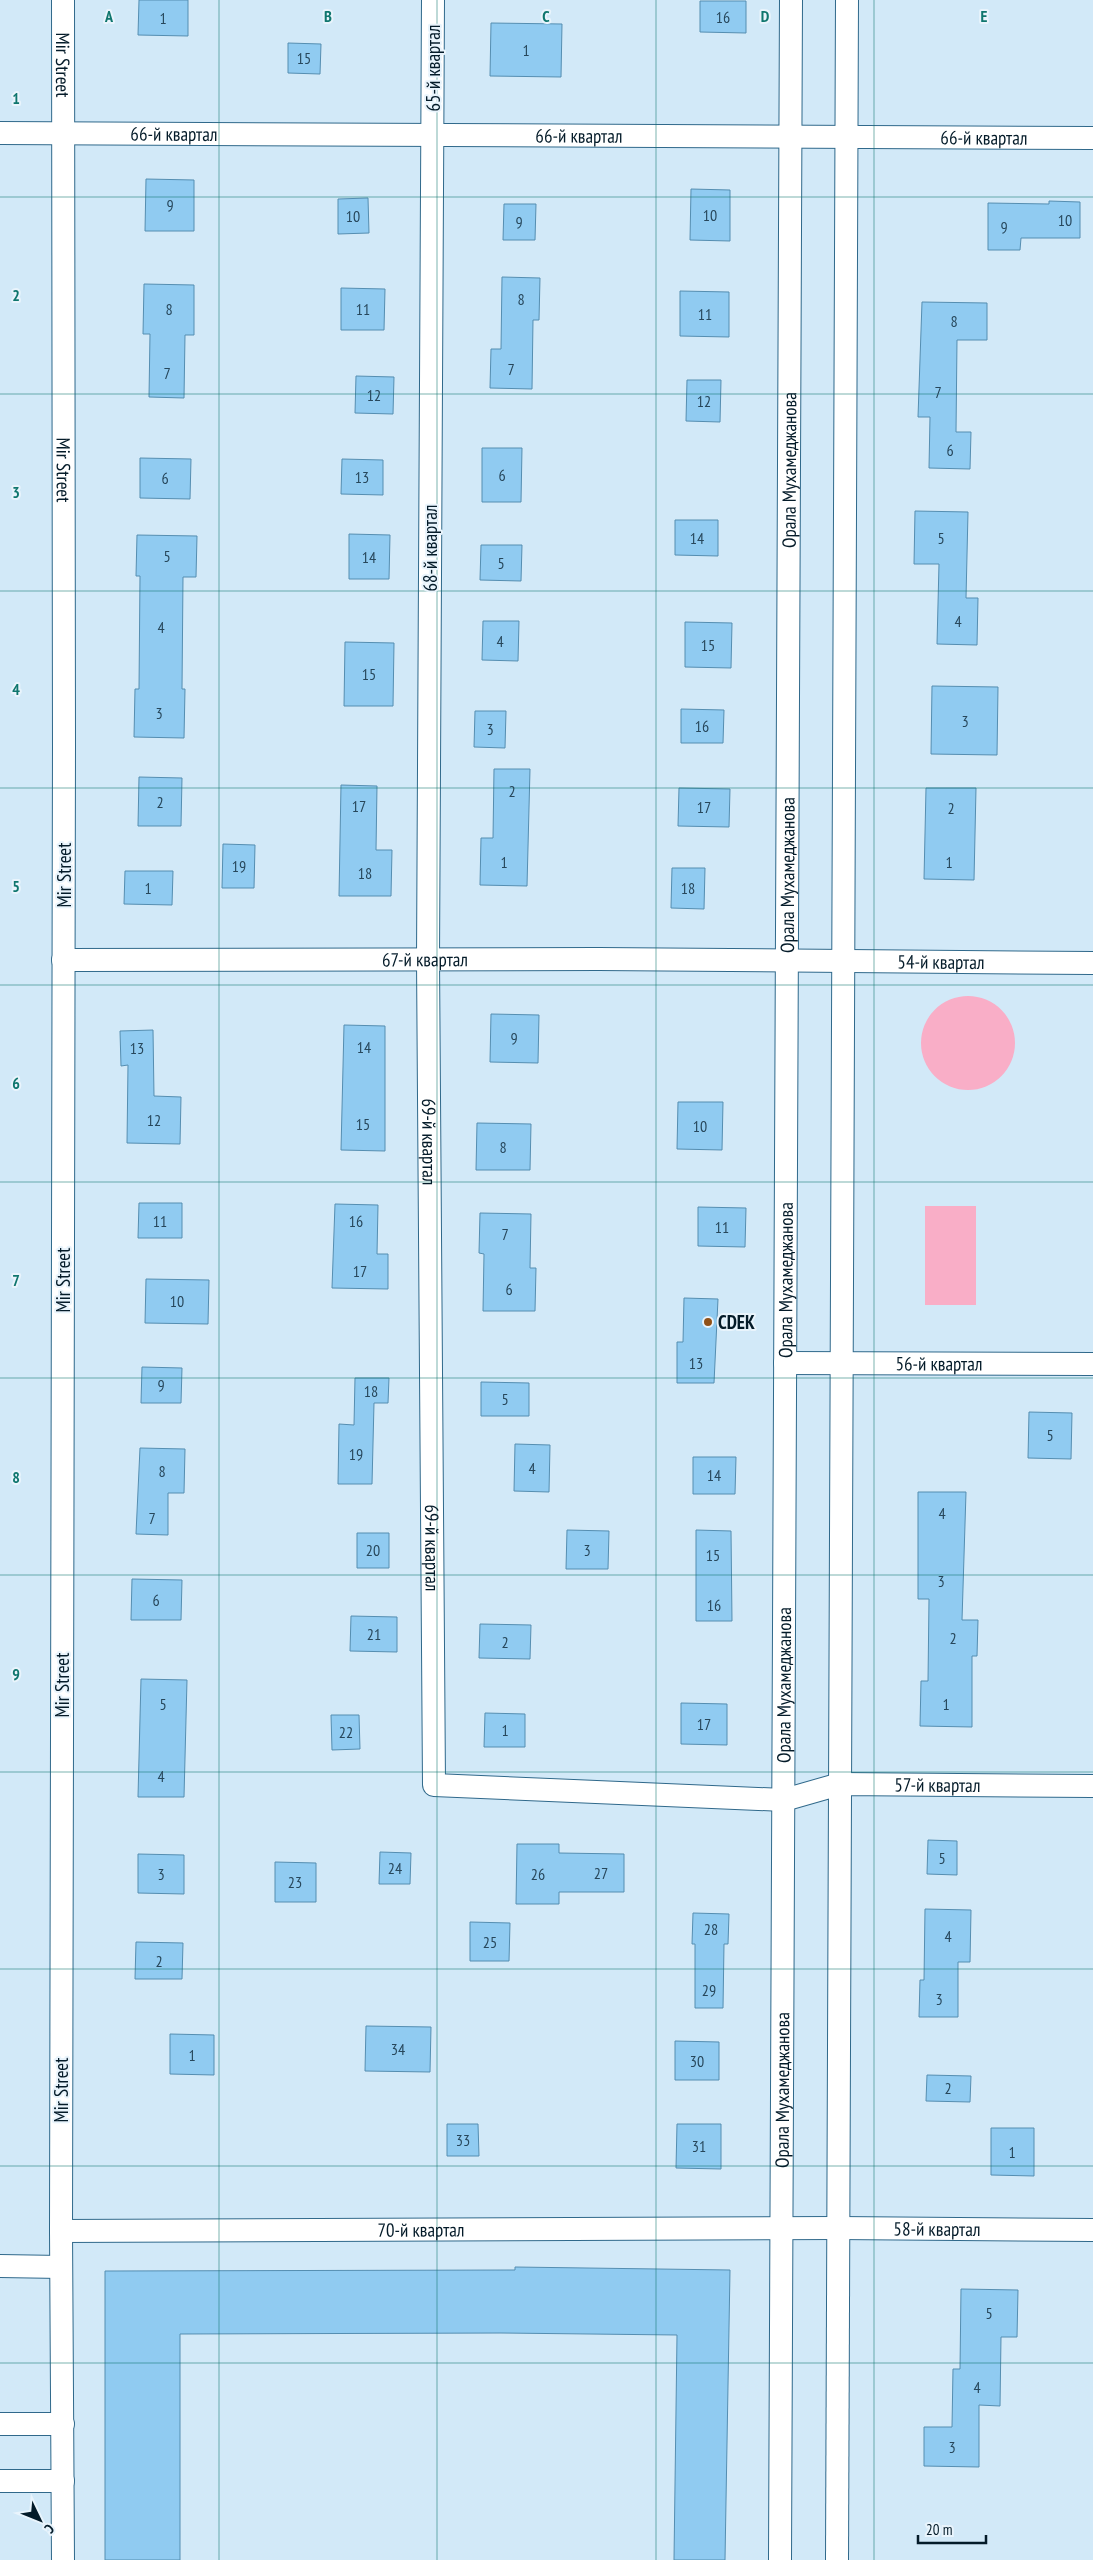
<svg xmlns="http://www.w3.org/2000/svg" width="1093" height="2560" font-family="'PT Sans Narrow',sans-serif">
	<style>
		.green { fill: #f9aec7 }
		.building { fill: #90cbf1; stroke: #558eb1 }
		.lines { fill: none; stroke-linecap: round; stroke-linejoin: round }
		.minor-casing { stroke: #30698b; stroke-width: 24 }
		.minor { stroke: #fff; stroke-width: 22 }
		.grid { fill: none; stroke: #0f766e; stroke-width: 1; stroke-opacity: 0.55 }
		.poi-dot { fill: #905118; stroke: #e9f4fc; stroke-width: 2 }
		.labels { text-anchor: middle; stroke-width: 4; stroke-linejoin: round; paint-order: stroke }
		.number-label { font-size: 16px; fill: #27475b }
		.street-label { font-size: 19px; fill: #041b29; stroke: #e9f4fc }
		.poi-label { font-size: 19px; font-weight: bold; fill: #041b29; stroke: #e9f4fc; text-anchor: start }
		.grid-label { font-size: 16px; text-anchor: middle; font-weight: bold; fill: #0f766e; stroke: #e9f4fc; stroke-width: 4; stroke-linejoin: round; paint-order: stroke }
	</style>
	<rect width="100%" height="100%" fill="#d2e9f8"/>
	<path class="green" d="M921 1043a47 47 0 1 1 94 0a47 47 0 1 1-94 0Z
		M 925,1206 L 976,1206 L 976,1305 L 925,1305 Z"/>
	<path class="building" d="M 139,0 L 188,0 L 188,36 L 138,35 Z
		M 700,1 L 746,1 L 746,33 L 700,32 Z
		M 491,23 L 562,24 L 561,77 L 490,76 Z
		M 288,43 L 321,44 L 320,74 L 288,73 Z
		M 146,179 L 194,180 L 194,231 L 145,231 Z
		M 691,189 L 730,190 L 730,241 L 690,240 Z
		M 368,198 L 369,233 L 338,234 L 338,199 Z
		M 1049,201 L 1080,202 L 1080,238 L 1021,238 L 1020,250 L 988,250 L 988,203 L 1049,204 Z
		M 504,204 L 536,204 L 535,240 L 503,240 Z
		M 502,277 L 540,278 L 539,320 L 533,320 L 532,389 L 490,388 L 491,349 L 501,349 Z
		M 144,284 L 194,285 L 194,335 L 185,335 L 184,398 L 149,397 L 150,334 L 143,334 Z
		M 341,288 L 385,289 L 384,330 L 341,330 Z
		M 680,291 L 729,292 L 729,337 L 680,336 Z
		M 922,302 L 987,303 L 987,340 L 957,340 L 956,432 L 971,432 L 970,469 L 929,468 L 930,417 L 918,417 Z
		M 356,376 L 394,377 L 393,414 L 355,413 Z
		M 687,380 L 721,380 L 720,422 L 686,421 Z
		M 482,448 L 522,448 L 521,502 L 482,502 Z
		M 140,458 L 191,459 L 190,499 L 140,498 Z
		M 342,459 L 383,460 L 383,495 L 341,494 Z
		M 915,511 L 968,512 L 966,598 L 978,598 L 977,645 L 937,644 L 939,564 L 914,564 Z
		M 675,520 L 718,520 L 718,556 L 675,555 Z
		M 349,534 L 390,535 L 389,579 L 349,579 Z
		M 137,535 L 197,536 L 196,577 L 183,577 L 182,689 L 185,689 L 184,738 L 134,737 L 135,689 L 139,689 L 140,576 L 136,576 Z
		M 481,545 L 522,545 L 521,581 L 480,580 Z
		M 483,621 L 519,621 L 518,661 L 482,660 Z
		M 685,622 L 732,623 L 731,668 L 685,667 Z
		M 345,642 L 394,643 L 393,706 L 344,706 Z
		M 932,686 L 998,687 L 997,755 L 931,754 Z
		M 681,709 L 724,710 L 723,743 L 681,743 Z
		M 475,711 L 506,711 L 505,748 L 474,747 Z
		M 494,769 L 530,769 L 527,886 L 480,885 L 481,838 L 493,838 Z
		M 139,777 L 182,778 L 181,826 L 138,826 Z
		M 341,785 L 377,786 L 376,850 L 392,850 L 391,896 L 339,896 Z
		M 679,788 L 730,789 L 729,827 L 678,826 Z
		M 926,788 L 976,788 L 974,880 L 924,879 Z
		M 223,844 L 255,845 L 254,888 L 222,888 Z
		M 672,868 L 705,868 L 704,909 L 671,908 Z
		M 125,871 L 173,871 L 172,905 L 124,904 Z
		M 491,1014 L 539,1015 L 538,1063 L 490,1062 Z
		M 344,1025 L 385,1026 L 385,1151 L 341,1150 Z
		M 153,1030 L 154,1096 L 181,1097 L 180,1144 L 127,1143 L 128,1065 L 121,1066 L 120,1031 Z
		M 678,1102 L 723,1102 L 722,1150 L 677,1149 Z
		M 477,1123 L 531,1124 L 530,1170 L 476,1170 Z
		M 139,1203 L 182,1203 L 182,1238 L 138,1238 Z
		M 335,1204 L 378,1205 L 377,1254 L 388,1254 L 388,1289 L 332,1288 Z
		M 698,1207 L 746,1208 L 745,1247 L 698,1246 Z
		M 480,1213 L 531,1214 L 530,1268 L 536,1268 L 535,1311 L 483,1311 L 484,1254 L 479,1253 Z
		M 146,1279 L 209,1280 L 208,1324 L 145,1323 Z
		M 684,1298 L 718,1299 L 714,1383 L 677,1383 L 677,1342 L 683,1342 Z
		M 142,1367 L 182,1368 L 181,1403 L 141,1403 Z
		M 355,1378 L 389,1378 L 388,1403 L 374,1403 L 372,1484 L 338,1484 L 339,1424 L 354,1425 Z
		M 481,1382 L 529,1383 L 529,1416 L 481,1416 Z
		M 1029,1412 L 1072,1413 L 1071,1459 L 1028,1458 Z
		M 515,1444 L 550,1445 L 549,1492 L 514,1491 Z
		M 140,1448 L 185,1449 L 184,1493 L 168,1493 L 168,1535 L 136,1534 Z
		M 693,1457 L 736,1457 L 735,1494 L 693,1494 Z
		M 918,1492 L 966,1492 L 962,1620 L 978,1620 L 977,1656 L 972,1656 L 972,1727 L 920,1726 L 921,1681 L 928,1681 L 929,1599 L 918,1599 Z
		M 567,1530 L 609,1531 L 608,1569 L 566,1569 Z
		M 696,1530 L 731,1531 L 732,1621 L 696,1621 Z
		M 357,1533 L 389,1533 L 389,1568 L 357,1568 Z
		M 132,1579 L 182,1580 L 181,1620 L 131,1620 Z
		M 351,1616 L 397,1617 L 397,1652 L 350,1651 Z
		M 480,1624 L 531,1625 L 530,1659 L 479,1658 Z
		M 141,1679 L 187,1680 L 184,1797 L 138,1797 Z
		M 681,1703 L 727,1704 L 727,1745 L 681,1744 Z
		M 485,1713 L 525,1714 L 525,1747 L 484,1747 Z
		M 331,1715 L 359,1715 L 360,1749 L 332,1750 Z
		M 928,1840 L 957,1841 L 957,1875 L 927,1874 Z
		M 517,1844 L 559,1844 L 559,1853 L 624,1854 L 624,1892 L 559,1892 L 559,1904 L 516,1904 Z
		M 380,1852 L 411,1853 L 410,1884 L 379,1884 Z
		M 138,1854 L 184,1855 L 184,1894 L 138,1893 Z
		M 275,1862 L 316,1863 L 316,1902 L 275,1902 Z
		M 925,1909 L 971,1910 L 970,1962 L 958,1962 L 958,2017 L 919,2017 L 920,1980 L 924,1980 Z
		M 693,1913 L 729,1914 L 728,1944 L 724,1944 L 723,2008 L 695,2008 L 695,1944 L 692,1944 Z
		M 470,1922 L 510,1923 L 509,1961 L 470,1961 Z
		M 136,1942 L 183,1943 L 182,1979 L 135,1979 Z
		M 366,2026 L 431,2027 L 430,2072 L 365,2071 Z
		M 170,2034 L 214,2035 L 214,2075 L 170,2074 Z
		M 675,2041 L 719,2042 L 719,2080 L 675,2080 Z
		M 927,2075 L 971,2076 L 970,2102 L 926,2101 Z
		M 447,2124 L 478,2124 L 479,2156 L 447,2156 Z
		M 677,2124 L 721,2124 L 721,2169 L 676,2168 Z
		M 991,2128 L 1034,2128 L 1034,2176 L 991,2175 Z
		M 515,2267 L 730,2270 L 725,2560 L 674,2560 L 677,2335 L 501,2333 L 180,2334 L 180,2560 L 105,2560 L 105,2271 L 515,2270 Z
		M 961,2289 L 1018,2290 L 1017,2337 L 1001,2337 L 1000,2406 L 979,2405 L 979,2467 L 924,2466 L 924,2427 L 952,2427 L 953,2369 L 960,2369 Z"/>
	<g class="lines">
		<defs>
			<g id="minor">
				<path id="s1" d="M 63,0 L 64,745 L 61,2231 L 63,2560"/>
				<path id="s2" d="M 433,0 L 428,960 L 434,1785 L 784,1800 L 840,1784 L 1093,1786"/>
				<path id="s3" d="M 0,133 L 1093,138"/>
				<path id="s4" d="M 63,960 L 598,959 L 1093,963"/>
				<path id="s5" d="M 785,1363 L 1093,1364"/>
				<path id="s6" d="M 61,2231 L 838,2228 L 1093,2230"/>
				<path d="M 0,2266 L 61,2267"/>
				<path d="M 0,2424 L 63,2424"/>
				<path d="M 0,2481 L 63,2481"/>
				<path id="s7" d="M 780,2560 L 791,0"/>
				<path d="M 837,2560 L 847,0"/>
			</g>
		</defs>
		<use href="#minor" class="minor-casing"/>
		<use href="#minor" class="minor"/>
	</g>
	<path class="grid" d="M 219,0 L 219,2560M 437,0 L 437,2560M 656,0 L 656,2560M 874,0 L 874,2560M 0,197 L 1093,197M 0,394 L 1093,394M 0,591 L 1093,591M 0,788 L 1093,788M 0,985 L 1093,985M 0,1182 L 1093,1182M 0,1378 L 1093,1378M 0,1575 L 1093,1575M 0,1772 L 1093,1772M 0,1969 L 1093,1969M 0,2166 L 1093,2166M 0,2363 L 1093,2363"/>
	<circle class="poi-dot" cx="708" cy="1322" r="5"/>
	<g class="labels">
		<g class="number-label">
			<text x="723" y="23">16</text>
			<text x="163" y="24">1</text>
			<text x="526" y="56">1</text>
			<text x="304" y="64">15</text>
			<text x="170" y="211">9</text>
			<text x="710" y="221">10</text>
			<text x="353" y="222">10</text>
			<text x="1065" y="226">10</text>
			<text x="519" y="228">9</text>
			<text x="1004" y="233">9</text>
			<text x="521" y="305">8</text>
			<text x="169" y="315">8</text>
			<text x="363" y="315">11</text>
			<text x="705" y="320">11</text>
			<text x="954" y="327">8</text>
			<text x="511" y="375">7</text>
			<text x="167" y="379">7</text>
			<text x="938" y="398">7</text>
			<text x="374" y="401">12</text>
			<text x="704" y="407">12</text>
			<text x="950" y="456">6</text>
			<text x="502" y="481">6</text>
			<text x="362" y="483">13</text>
			<text x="165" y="484">6</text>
			<text x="697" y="544">14</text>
			<text x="941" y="544">5</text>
			<text x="167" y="562">5</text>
			<text x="369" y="563">14</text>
			<text x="501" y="569">5</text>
			<text x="958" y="627">4</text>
			<text x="161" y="633">4</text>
			<text x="500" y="647">4</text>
			<text x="708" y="651">15</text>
			<text x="369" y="680">15</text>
			<text x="159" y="719">3</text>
			<text x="965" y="727">3</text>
			<text x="702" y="732">16</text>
			<text x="490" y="735">3</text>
			<text x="512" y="797">2</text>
			<text x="160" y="808">2</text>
			<text x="359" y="812">17</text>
			<text x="704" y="813">17</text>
			<text x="951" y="814">2</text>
			<text x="504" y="868">1</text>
			<text x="949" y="868">1</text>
			<text x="239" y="872">19</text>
			<text x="365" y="879">18</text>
			<text x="148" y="894">1</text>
			<text x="688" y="894">18</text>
			<text x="514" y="1044">9</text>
			<text x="364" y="1053">14</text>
			<text x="137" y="1054">13</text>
			<text x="154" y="1126">12</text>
			<text x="363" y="1130">15</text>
			<text x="700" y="1132">10</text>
			<text x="503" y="1153">8</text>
			<text x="160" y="1227">11</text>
			<text x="356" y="1227">16</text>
			<text x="722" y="1233">11</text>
			<text x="505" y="1240">7</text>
			<text x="360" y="1277">17</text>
			<text x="509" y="1295">6</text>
			<text x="177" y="1307">10</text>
			<text x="696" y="1369">13</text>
			<text x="161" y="1391">9</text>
			<text x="371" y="1397">18</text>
			<text x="505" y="1405">5</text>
			<text x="1050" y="1441">5</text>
			<text x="356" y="1460">19</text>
			<text x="532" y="1474">4</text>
			<text x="162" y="1477">8</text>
			<text x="714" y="1481">14</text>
			<text x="942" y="1519">4</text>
			<text x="152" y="1524">7</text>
			<text x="373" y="1556">20</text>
			<text x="587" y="1556">3</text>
			<text x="713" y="1561">15</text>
			<text x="941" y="1587">3</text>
			<text x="156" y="1606">6</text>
			<text x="714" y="1611">16</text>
			<text x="374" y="1640">21</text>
			<text x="953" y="1644">2</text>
			<text x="505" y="1648">2</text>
			<text x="163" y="1710">5</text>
			<text x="946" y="1710">1</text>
			<text x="704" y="1730">17</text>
			<text x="505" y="1736">1</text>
			<text x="346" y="1738">22</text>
			<text x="161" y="1782">4</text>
			<text x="942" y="1864">5</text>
			<text x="395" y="1874">24</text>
			<text x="601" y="1879">27</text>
			<text x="161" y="1880">3</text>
			<text x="538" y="1880">26</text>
			<text x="295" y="1888">23</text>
			<text x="711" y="1935">28</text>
			<text x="948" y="1942">4</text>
			<text x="490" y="1948">25</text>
			<text x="159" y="1967">2</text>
			<text x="709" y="1996">29</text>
			<text x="939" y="2005">3</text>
			<text x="398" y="2055">34</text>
			<text x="192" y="2061">1</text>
			<text x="697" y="2067">30</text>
			<text x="948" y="2094">2</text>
			<text x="463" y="2146">33</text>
			<text x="699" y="2152">31</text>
			<text x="1012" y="2158">1</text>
			<text x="989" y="2319">5</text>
			<text x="977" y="2393">4</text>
			<text x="952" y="2453">3</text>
		</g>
		<g class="street-label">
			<text dy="7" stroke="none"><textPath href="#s1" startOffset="65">Mir Street</textPath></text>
			<text transform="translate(433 68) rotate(-90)" y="7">65-й квартал</text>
			<text dy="7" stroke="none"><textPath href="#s3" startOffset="174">66-й квартал</textPath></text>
			<text dy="7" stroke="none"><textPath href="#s3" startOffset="579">66-й квартал</textPath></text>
			<text dy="7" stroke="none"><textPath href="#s3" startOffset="984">66-й квартал</textPath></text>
			<text dy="7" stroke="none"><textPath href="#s1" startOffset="470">Mir Street</textPath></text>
			<text dy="7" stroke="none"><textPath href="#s7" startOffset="2090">Орала Мухамеджанова</textPath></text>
			<text transform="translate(430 548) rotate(-90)" y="7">68-й квартал</text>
			<text transform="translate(64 875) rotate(-90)" y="7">Mir Street</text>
			<text dy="7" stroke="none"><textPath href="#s7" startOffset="1685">Орала Мухамеджанова</textPath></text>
			<text dy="7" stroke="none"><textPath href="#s4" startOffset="362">67-й квартал</textPath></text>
			<text dy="7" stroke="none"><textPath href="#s4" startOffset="878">54-й квартал</textPath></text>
			<text dy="7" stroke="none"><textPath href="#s2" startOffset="1142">69-й квартал</textPath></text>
			<text transform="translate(63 1280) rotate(-90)" y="7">Mir Street</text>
			<text dy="7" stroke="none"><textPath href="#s7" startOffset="1280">Орала Мухамеджанова</textPath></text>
			<text dy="7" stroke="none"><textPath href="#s5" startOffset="154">56-й квартал</textPath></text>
			<text dy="7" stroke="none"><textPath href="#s2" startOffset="1548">69-й квартал</textPath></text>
			<text transform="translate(62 1685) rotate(-90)" y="7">Mir Street</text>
			<text dy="7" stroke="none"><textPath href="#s7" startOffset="875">Орала Мухамеджанова</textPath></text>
			<text dy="7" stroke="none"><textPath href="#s2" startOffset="2291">57-й квартал</textPath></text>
			<text transform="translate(61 2090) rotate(-90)" y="7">Mir Street</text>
			<text dy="7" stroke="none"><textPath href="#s7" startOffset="470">Орала Мухамеджанова</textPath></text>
			<text dy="7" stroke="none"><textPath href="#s6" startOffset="876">58-й квартал</textPath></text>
			<text dy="7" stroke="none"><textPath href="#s6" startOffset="360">70-й квартал</textPath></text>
		</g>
		<g class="poi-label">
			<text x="718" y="1329">CDEK</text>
		</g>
	</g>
	<g class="grid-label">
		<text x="109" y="22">A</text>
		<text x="328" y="22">B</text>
		<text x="546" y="22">C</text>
		<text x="765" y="22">D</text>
		<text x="984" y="22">E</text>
		<text x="16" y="104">1</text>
		<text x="16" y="301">2</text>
		<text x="16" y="498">3</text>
		<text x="16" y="695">4</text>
		<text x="16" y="892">5</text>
		<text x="16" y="1089">6</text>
		<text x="16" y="1286">7</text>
		<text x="16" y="1483">8</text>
		<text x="16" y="1680">9</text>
	</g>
	<g transform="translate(40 2520) rotate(133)" stroke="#e9f4fc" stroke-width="4" paint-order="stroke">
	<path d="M0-4L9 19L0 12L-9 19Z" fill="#041b29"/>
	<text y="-8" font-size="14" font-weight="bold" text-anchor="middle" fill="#041b29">С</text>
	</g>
	<path d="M918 2535v8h68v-8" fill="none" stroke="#041b29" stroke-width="2.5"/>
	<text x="926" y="2535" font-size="15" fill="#041b29" stroke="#e9f4fc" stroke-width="4" paint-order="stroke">20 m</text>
</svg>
